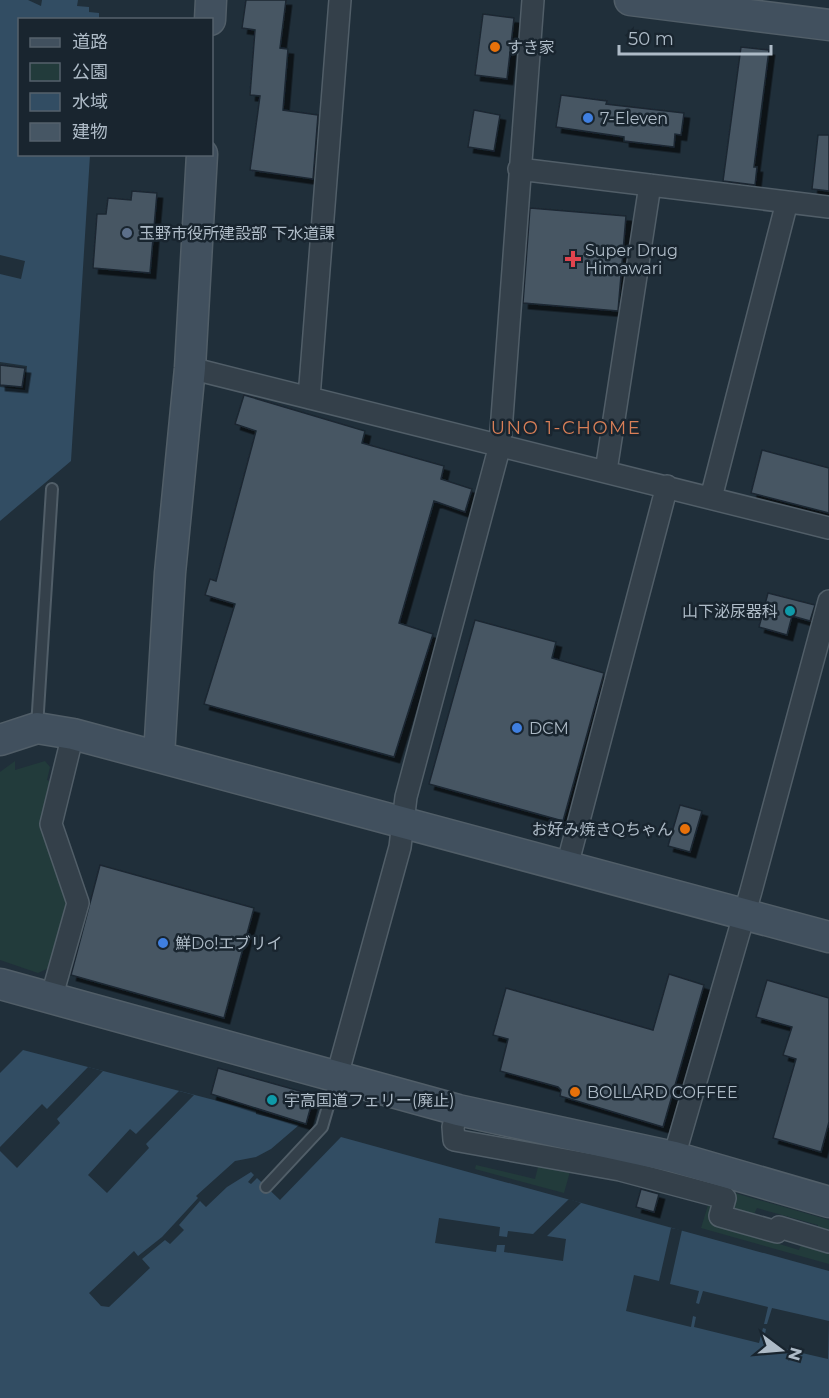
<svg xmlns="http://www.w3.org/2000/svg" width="829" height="1398" font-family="Montserrat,'Noto Sans JP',sans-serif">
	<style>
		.green { fill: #223b3b }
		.water { fill: #324d63 }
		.pier { fill: #202f3a }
		.building { fill: #465664; stroke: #1b2731; stroke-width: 1.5; filter: url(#shadow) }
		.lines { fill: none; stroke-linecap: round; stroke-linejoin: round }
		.lane-casing { stroke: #515e68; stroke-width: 14 }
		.street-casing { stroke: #515e68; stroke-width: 24 }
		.secondary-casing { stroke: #515e68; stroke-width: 33 }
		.lane { stroke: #34404a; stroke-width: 10 }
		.street { stroke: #34404a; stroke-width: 21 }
		.secondary { stroke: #41505e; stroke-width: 30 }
		.food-dot { fill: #e8710a; stroke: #19252f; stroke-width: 2 }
		.shop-dot { fill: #3f7fe0; stroke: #19252f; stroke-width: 2 }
		.service-dot { fill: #5c6f8a; stroke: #19252f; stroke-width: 2 }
		.health-dot { fill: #e0444e; stroke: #19252f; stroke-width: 2 }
		.culture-dot { fill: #0f9aa8; stroke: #19252f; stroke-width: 2 }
		.labels { text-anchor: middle; stroke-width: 5; stroke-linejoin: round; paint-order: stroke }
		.poi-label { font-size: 16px; fill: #aebbc7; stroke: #19252f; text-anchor: start }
		.neighbourhood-label { font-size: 18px; letter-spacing: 1.5px; fill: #d97f57; stroke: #19252f }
	</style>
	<defs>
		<filter id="shadow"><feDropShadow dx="5.5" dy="5.5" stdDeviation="0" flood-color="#0009"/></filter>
	</defs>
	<rect width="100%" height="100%" fill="#202f3a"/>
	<path class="green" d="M 15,761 L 15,770 L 45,761 L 50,767 L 47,780 L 53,783 L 69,903 L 49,968 L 38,973 L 0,960 L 0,772 Z
		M 539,1163 L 571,1168 L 564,1193 L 475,1169 L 476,1165 L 535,1179 Z
		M 731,1192 L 829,1220 L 829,1237 L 817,1234 L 818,1225 L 757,1208 L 754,1214 L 727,1206 Z
		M 709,1202 L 719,1205 L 713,1224 L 799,1250 L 803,1238 L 829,1247 L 829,1264 L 701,1228 Z"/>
	<path class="water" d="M 0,0 L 28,0 L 41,6 L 42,0 L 78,0 L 77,6 L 89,7 L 89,12 L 99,13 L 99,19 L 20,20 L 20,154 L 90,155 L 71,461 L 0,521 Z
		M 23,1050 L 256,1111 L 256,1114 L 299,1125 L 271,1149 L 256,1157 L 235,1161 L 196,1196 L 198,1198 L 162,1237 L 138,1256 L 134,1251 L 89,1293 L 101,1306 L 109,1307 L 150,1268 L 142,1259 L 165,1240 L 170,1244 L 184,1230 L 179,1225 L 200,1201 L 206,1207 L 227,1187 L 251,1172 L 254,1175 L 248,1182 L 251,1184 L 257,1178 L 280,1200 L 341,1137 L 829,1271 L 829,1398 L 0,1398 L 0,1073 Z"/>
	<path class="pier" d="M 0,255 L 25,261 L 21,279 L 0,274 Z
		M 0,362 L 27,366 L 25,390 L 0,387 Z
		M 88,1067 L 103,1071 L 57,1119 L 60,1123 L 17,1168 L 0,1151 L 0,1147 L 42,1104 L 47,1109 Z
		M 179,1091 L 194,1095 L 146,1144 L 149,1148 L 107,1193 L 88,1175 L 130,1129 L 136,1134 Z
		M 569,1199 L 581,1203 L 547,1236 L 566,1239 L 563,1261 L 504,1252 L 505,1245 L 497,1245 L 496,1252 L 435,1243 L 439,1218 L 500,1227 L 499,1236 L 507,1237 L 508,1231 L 533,1234 Z
		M 671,1228 L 682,1230 L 670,1284 L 699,1291 L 696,1303 L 699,1304 L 703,1291 L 768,1307 L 764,1324 L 767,1324 L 772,1308 L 829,1321 L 828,1359 L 763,1344 L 766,1329 L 763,1328 L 759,1343 L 694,1327 L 696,1317 L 693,1316 L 691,1327 L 626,1311 L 634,1275 L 659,1281 Z"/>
	<path class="building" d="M 246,0 L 286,0 L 280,48 L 288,49 L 283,110 L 318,115 L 313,179 L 250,170 L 260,96 L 250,95 L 255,30 L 242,28 Z
		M 483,14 L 514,18 L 507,79 L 475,75 Z
		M 741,47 L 769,50 L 754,167 L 757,167 L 755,185 L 723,181 Z
		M 561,95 L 607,101 L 606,104 L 684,113 L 681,135 L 675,134 L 674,147 L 624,141 L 624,137 L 556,127 Z
		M 474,110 L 500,115 L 494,151 L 468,147 Z
		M 818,135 L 829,135 L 829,191 L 812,189 Z
		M 132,191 L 157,193 L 150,273 L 93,268 L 97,214 L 106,214 L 108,198 L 131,200 Z
		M 530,208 L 626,216 L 618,311 L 523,303 Z
		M 0,365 L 25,368 L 22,387 L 0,385 Z
		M 244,395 L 365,431 L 362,443 L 444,466 L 441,479 L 472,489 L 465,512 L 434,501 L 399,623 L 433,634 L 394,757 L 204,704 L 235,604 L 205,595 L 210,579 L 216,581 L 256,431 L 235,424 Z
		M 762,450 L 829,468 L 829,513 L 751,493 Z
		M 768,593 L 815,605 L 810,621 L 792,616 L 787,635 L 759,627 Z
		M 475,620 L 556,642 L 552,658 L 604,673 L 563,821 L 429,784 Z
		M 680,805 L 702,811 L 690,852 L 668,846 Z
		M 100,865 L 254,908 L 224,1018 L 71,975 Z
		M 669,974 L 704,985 L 663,1127 L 560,1096 L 561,1090 L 558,1087 L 500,1071 L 508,1039 L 493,1035 L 506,988 L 653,1030 Z
		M 767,980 L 829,998 L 829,1122 L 821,1152 L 773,1138 L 796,1059 L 783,1055 L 792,1027 L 756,1017 Z
		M 218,1068 L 314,1095 L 306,1124 L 211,1094 Z
		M 641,1189 L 659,1194 L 654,1212 L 636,1207 Z"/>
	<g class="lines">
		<defs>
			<path id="lane" d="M 37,727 L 52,489
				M 266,1187 L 322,1127 L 336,1079"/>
			<path id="street" d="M 519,169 L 829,207
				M 190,368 L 829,528
				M 309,398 L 340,0
				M 606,471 L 650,185
				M 711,498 L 787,202
				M 567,866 L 667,486
				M 51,999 L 78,903 L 51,824 L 73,734
				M 337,1076 L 400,847 L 406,797 L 500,445 L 533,0
				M 458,1110 L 453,1127 L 454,1140 L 620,1170 L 725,1198 L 720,1216 L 777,1232 L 779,1227 L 829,1242
				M 674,1157 L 751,891 L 829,601"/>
			<path id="secondary" d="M 630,0 L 829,25
				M 210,20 L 211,0
				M 0,740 L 37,728 L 73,734 L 829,937
				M 159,756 L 170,573 L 190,368 L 202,154
				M 0,984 L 458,1110 L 674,1157 L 829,1202"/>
		</defs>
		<use href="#lane" class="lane-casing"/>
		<use href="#street" class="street-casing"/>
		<use href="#secondary" class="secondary-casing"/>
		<use href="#lane" class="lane"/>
		<use href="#street" class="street"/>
		<use href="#secondary" class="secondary"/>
	</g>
	<g class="food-dot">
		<circle cx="495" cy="47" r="6"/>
		<circle cx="685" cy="829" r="6"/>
		<circle cx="575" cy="1092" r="6"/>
	</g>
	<g class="shop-dot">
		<circle cx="588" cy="118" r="6"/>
		<circle cx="517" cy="728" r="6"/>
		<circle cx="163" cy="943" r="6"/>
	</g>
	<circle class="service-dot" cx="127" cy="233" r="6"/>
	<path class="health-dot" d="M570 250h6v6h6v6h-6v6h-6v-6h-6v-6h6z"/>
	<g class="culture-dot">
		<circle cx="790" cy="611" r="6"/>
		<circle cx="272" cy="1100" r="6"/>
	</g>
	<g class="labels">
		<g class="poi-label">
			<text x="507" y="53">すき家</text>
			<text x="600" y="124">7-Eleven</text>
			<text x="139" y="239">玉野市役所建設部 下水道課</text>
			<text x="585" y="256">Super Drug<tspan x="585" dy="18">Himawari</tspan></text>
			<text x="778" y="617" text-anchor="end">山下泌尿器科</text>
			<text x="529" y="734">DCM</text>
			<text x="673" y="835" text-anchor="end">お好み焼きQちゃん</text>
			<text x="175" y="949">鮮Do!エブリイ</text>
			<text x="587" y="1098">BOLLARD COFFEE</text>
			<text x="284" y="1106">宇高国道フェリー(廃止)</text>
		</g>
		<g class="neighbourhood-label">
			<text x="566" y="434">UNO 1-CHOME</text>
		</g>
	</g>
	<rect x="18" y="18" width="195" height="138" fill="#19252f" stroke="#55616c" stroke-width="1.5"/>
	<rect x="30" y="38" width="30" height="9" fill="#41505e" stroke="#55616c" stroke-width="1.5"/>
	<text x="72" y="48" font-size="18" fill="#aebbc7">道路</text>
	<rect x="30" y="63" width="30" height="18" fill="#223b3b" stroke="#55616c" stroke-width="1.5"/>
	<text x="72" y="78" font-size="18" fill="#aebbc7">公園</text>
	<rect x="30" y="93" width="30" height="18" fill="#324d63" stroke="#55616c" stroke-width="1.5"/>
	<text x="72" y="108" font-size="18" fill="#aebbc7">水域</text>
	<rect x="30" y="123" width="30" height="18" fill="#465664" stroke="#55616c" stroke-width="1.5"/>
	<text x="72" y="138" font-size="18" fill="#aebbc7">建物</text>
	<g transform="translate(781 1350) rotate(106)" stroke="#19252f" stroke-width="4.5" paint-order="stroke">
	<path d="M0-4.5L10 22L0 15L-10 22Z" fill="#aebbc7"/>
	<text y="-9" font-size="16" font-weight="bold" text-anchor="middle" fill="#aebbc7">N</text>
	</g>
	<path d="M619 45v9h152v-9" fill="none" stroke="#aebbc7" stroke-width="3"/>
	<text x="628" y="45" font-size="18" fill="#aebbc7" stroke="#19252f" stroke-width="4.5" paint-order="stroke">50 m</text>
</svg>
